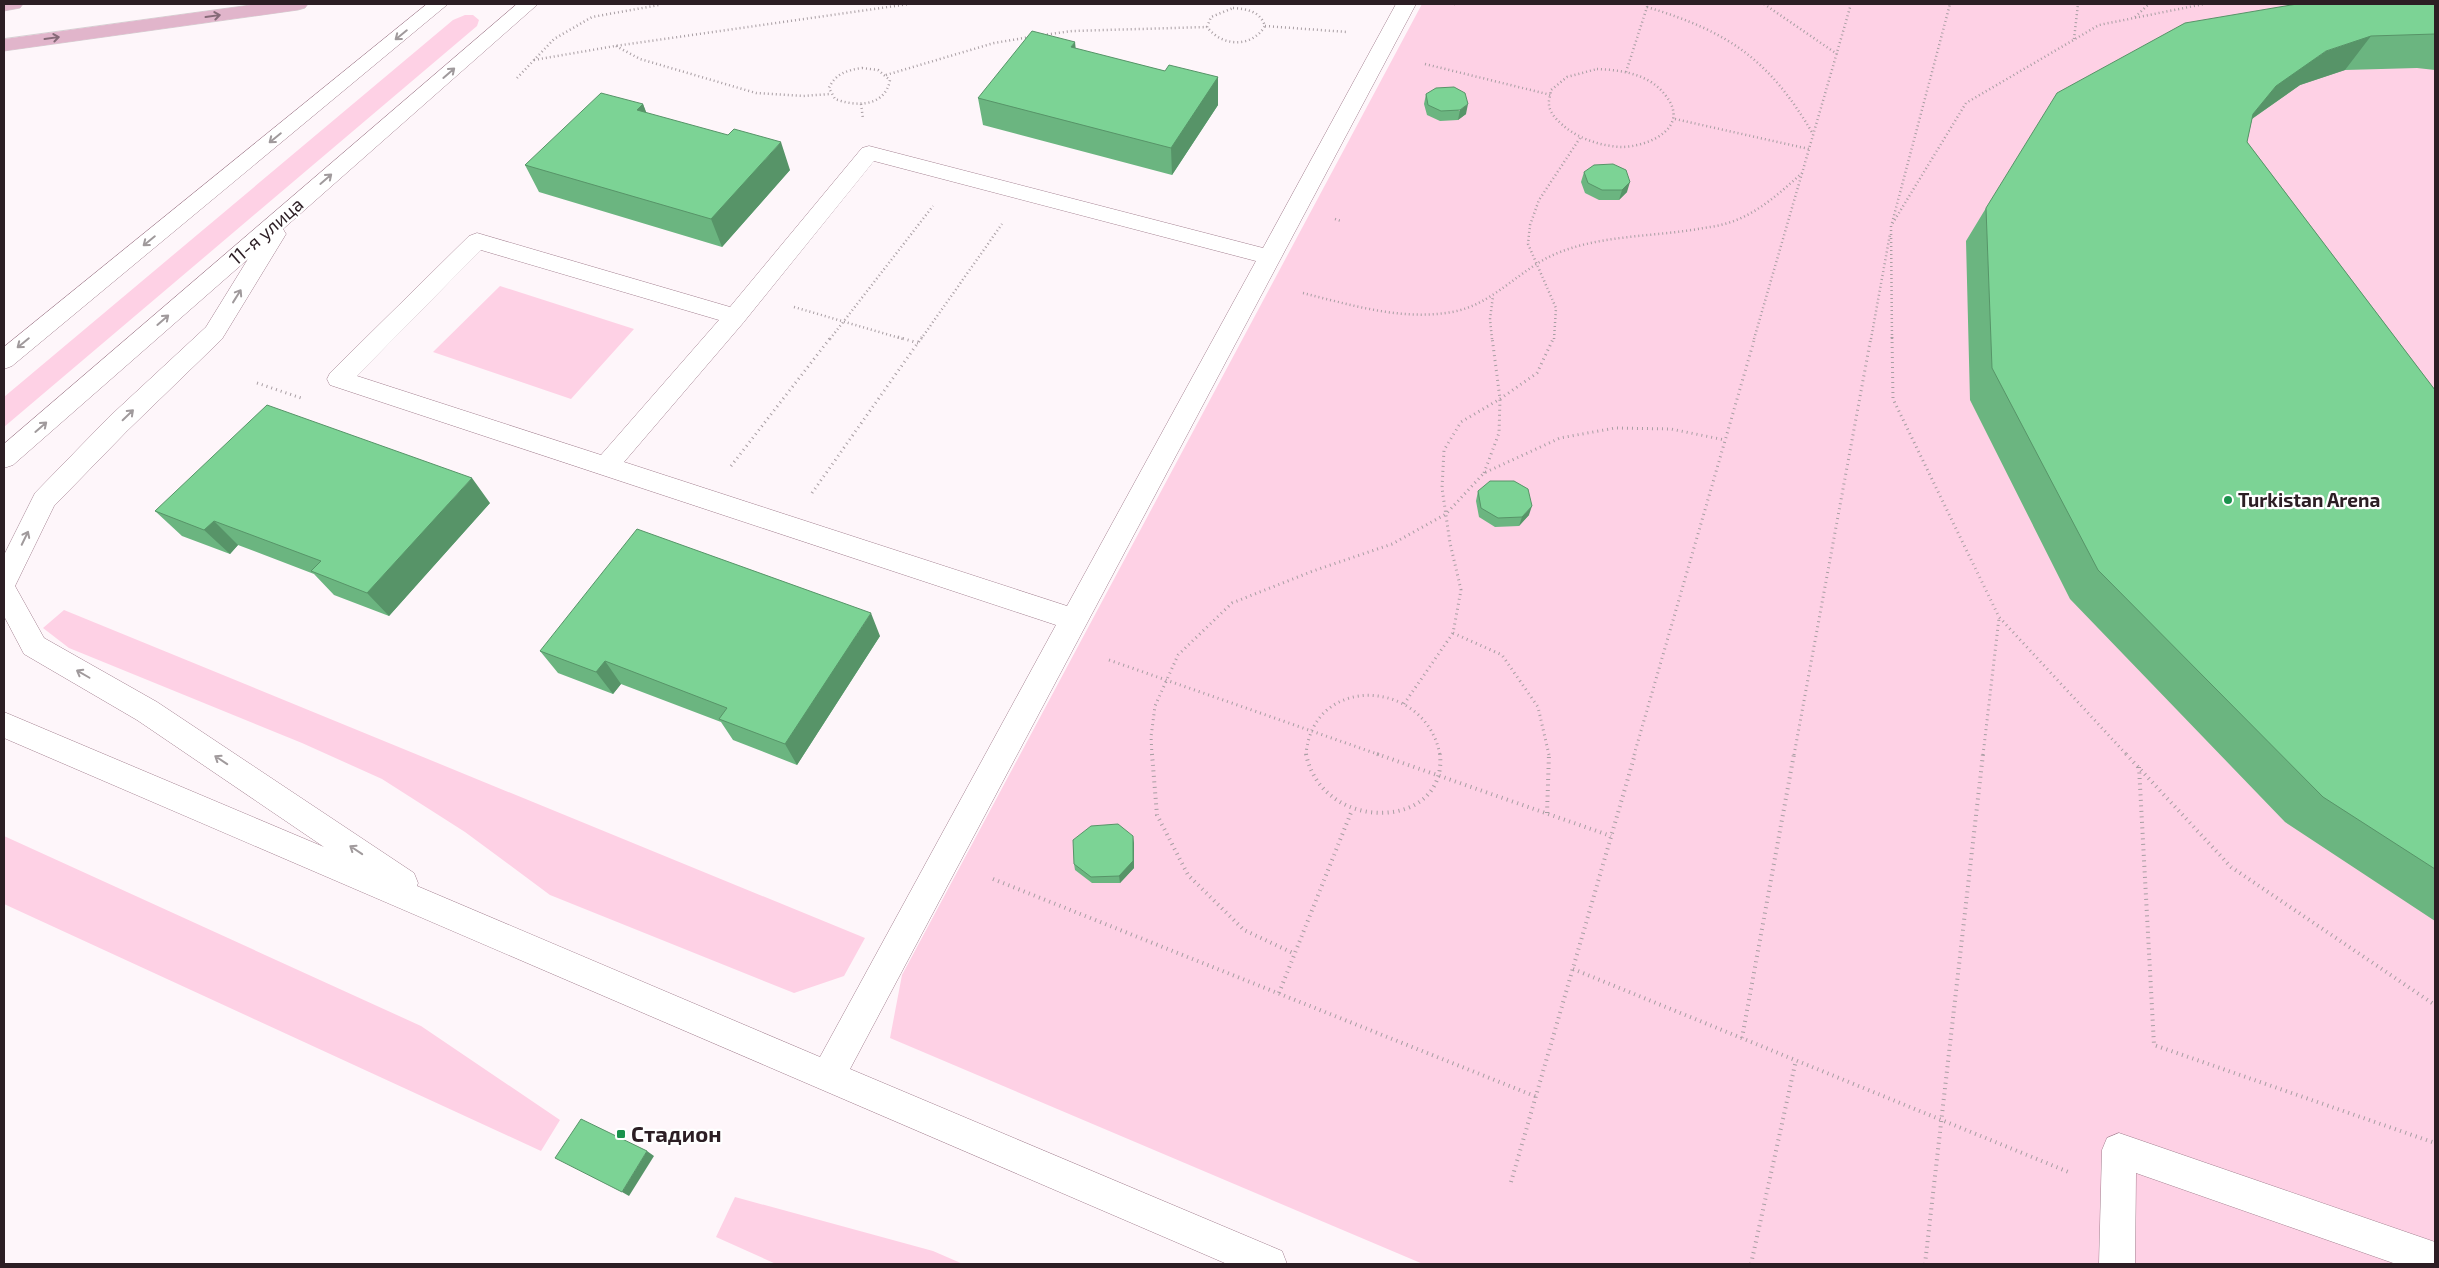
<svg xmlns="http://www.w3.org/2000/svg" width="2439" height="1268" font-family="'Exo 2',sans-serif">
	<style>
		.green { fill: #fed1e5 }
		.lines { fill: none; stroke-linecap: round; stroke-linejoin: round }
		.minor-casing { stroke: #a38090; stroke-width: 1 }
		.major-casing { stroke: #d5d2d3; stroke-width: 1 }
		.path-far2 { stroke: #a89ea3; stroke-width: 2.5; stroke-dasharray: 1 3; stroke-linecap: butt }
		.path-far1 { stroke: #a89ea3; stroke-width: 3; stroke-dasharray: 1 4; stroke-linecap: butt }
		.path { stroke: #a89ea3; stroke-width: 4; stroke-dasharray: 1 4.5; stroke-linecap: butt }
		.minor { fill: #fff; fill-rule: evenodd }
		.major { fill: #e1b5cb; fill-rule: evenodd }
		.wall { fill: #6bb580 }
		.shaded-wall { fill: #579468 }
		.building { fill: #7cd395; stroke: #579468 }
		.oneway { stroke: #866a78 }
		.oneway2 { stroke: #a09a9c }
		.poi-dot { fill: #1b924d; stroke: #fff; stroke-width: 2 }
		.labels { text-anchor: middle; stroke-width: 4.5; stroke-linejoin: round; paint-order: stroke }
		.street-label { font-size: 19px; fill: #2c1e24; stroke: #fff }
		.poi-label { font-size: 19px; font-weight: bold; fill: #2c1e24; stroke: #fff; text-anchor: start }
		.near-poi-label { font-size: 22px; font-weight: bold; fill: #2c1e24; stroke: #fff; text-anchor: start }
	</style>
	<rect width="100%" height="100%" fill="#fef6fa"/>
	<path class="green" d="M 1422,4 L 2435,4 L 2435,1264 L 1423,1264 L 890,1038 L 902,975 Z
		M 465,15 L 473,15 L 479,20 L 477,26 L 4,427 L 4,397 L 453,20 Z
		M 500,286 L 634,329 L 571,399 L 433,352 Z
		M 64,610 L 865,938 L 844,976 L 794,993 L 550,895 L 465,832 L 382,779 L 302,743 L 69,648 L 43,628 Z
		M 4,836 L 421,1026 L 560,1120 L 541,1151 L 4,904 Z
		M 735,1197 L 933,1251 L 963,1264 L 776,1264 L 716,1237 Z"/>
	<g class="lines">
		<defs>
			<path id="minor" d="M 427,4 L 448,4 L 12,366 L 4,369 L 4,347 Z
				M 517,4 L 538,4 L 283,229 L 286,234 L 222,339 L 127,431 L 54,506 L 15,586 L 44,638 L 157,702 L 414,873 L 418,883 L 417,886 L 820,1057 L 1056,625 L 330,385 L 327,379 L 330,373 L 469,236 L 477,233 L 730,307 L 862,148 L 869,146 L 1263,248 L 1396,4 L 1416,4 L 850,1069 L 1282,1251 L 1287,1264 L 1227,1264 L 4,738 L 4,712 L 324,847 L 137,720 L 24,654 L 4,616 L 4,555 L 35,493 L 109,417 L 206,327 L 248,259 L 13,465 L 4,468 L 4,444 ZM 874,161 L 1256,261 L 1067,606 L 624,462 L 743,323 ZM 481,250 L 719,320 L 601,455 L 357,376 Z
				M 2119,1133 L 2435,1242 L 2435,1264 L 2396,1264 L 2136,1173 L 2135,1264 L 2099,1264 L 2102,1150 L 2107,1138 Z"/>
			<path id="major" d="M 4,4 L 23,4 L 20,8 L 4,11 Z
				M 258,4 L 308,4 L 305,8 L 298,10 L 4,51 L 4,39 Z"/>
		</defs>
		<use href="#minor" class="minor-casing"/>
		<use href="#major" class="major-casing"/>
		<path class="path-far2" d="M 1454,4 L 1456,4
			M 1764,4 L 1837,54
			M 1647,7 C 1729,32 1769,59 1813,134
			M 1233,8 C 1247,9 1260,11 1265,26 C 1252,48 1222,47 1207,27 L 1211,17 Z
			M 2135,17 L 2149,4
			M 1265,26 L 1347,32
			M 1043,35 L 1072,31 L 1207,27
			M 2074,39 L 2078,4
			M 616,46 L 640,59 L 756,93 L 803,96 L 830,94
			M 534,60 L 615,46 L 909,4
			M 1425,64 L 1551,95
			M 862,68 L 878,70 L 890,80 C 885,107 856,107 835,99 L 829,88 C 835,74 847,70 862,68 Z
			M 1597,69 C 1622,70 1650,74 1666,96 C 1691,128 1648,147 1621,147 C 1601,146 1580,139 1565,127 C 1559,122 1550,114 1549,105 C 1548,101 1551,94 1551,90 L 1567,77 Z
			M 1626,72 L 1648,4
			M 886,75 L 994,43 L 1030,37
			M 517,78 L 554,39 L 592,17 L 659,5
			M 861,104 L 863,119
			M 1675,119 L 1809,149
			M 1335,219 L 1341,221
			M 1892,223 L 1950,4
			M 1303,293 C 1351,305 1402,321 1452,312 C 1492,305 1518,271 1553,255 C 1598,235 1650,237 1698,229 C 1709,227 1720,226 1731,222 C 1758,213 1781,192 1802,173
			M 794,307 L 903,339
			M 830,339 L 933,206
			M 921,339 L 1002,224
			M 1492,339 L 1490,319 L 1493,296
			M 1554,339 L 1556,308 L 1528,244 L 1530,225 L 1539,200 L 1580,138
			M 1754,339 L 1851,4
			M 1871,339 L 1890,234
			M 1892,339 L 1891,226 L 1966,103 L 2099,25 L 2204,4"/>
		<path class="path-far1" d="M 898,337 L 918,343
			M 1892,337 L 1893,399 L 1999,617 L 2127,755
			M 257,383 L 304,399
			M 731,466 L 831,337
			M 1484,473 L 1499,433 L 1500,399 L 1492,337
			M 812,493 L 922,337
			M 1453,633 L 1502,655 L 1538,707 L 1549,755
			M 1109,660 L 1380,755
			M 1404,704 L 1453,633 L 1461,590 L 1450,543 L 1442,488 L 1444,450 L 1461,422 L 1500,399 L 1537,373 L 1554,337
			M 1152,755 L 1151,737 L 1155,706 L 1178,655 L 1232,603 L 1313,571 L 1392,544 L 1446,514 L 1484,473 L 1560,438 L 1615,428 L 1671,429 L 1725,440
			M 1306,755 C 1312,673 1426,678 1440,755
			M 1634,755 L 1755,337
			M 1794,755 L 1871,337
			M 1983,755 L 1999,618"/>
		<path class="path" d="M 1152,754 L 1157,815 L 1188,875 L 1244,930 L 1295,954
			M 1306,754 C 1322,834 1448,831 1440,754
			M 1377,754 L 1611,836
			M 2126,754 L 2231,867 L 2435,1005
			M 2139,767 L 2154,1045 L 2435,1143
			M 1547,813 L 1549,754
			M 993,879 L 1537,1097
			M 1573,969 L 2071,1173
			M 1279,993 L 1352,810
			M 1742,1038 L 1794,754
			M 1511,1182 L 1635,754
			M 1751,1264 L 1796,1060
			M 1925,1264 L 1983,754"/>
		<use href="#minor" class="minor"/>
		<use href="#major" class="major"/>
	</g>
	<path class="wall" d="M 2435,4 L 2435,70 L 2417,68 L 2345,70 L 2300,85 L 2252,119 L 2247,142 L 2435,390 L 2435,921 L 2285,822 L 2070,599 L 1970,400 L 1966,241 L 1986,208 Z
		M 1076,49 L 1165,71 L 1218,77 L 1218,105 L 1172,175 L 983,125 L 978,98 Z
		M 1426,94 L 1466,114 L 1458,120 L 1440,121 L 1427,115 L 1424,104 Z
		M 643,104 L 646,113 L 790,170 L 722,247 L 539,192 L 525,165 Z
		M 1584,172 L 1627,192 L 1619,200 L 1599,200 L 1585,193 L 1581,182 Z
		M 1478,491 L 1529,515 L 1519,526 L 1495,527 L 1479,517 L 1476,501 Z
		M 490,503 L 389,616 L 334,595 L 314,574 L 238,545 L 230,554 L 182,536 L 155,511 Z
		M 880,636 L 797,765 L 733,740 L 721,722 L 621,684 L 613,694 L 558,673 L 540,651 Z
		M 1134,843 L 1134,868 L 1120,883 L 1092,883 L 1075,870 L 1074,864 Z"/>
	<path class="shaded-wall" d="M 2371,36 L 2345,70 L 2300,85 L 2250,120 L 2253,114 L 2276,86 L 2326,51 Z
		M 1075,42 L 1078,70 L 1071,47 Z
		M 1218,77 L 1218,105 L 1172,175 L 1171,148 Z
		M 643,104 L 654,132 L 637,110 Z
		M 1468,104 L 1466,114 L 1458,120 L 1460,110 Z
		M 781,142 L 790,170 L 722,247 L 711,219 Z
		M 1630,182 L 1627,192 L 1619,200 L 1622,190 Z
		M 472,478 L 490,503 L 389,616 L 367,593 Z
		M 1532,506 L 1529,515 L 1519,526 L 1522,517 Z
		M 214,521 L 238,545 L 230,554 L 204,530 Z
		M 871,613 L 880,636 L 797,765 L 785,744 Z
		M 605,661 L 621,684 L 613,694 L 596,672 Z
		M 1133,836 L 1134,843 L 1134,868 L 1120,883 L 1119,876 Z
		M 647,1151 L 654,1156 L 629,1196 L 622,1192 Z"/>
	<path class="building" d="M 2297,4 L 2435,4 L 2435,34 L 2371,36 L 2326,51 L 2276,86 L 2253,114 L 2247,142 L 2435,390 L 2435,869 L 2323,797 L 2098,570 L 1992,368 L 1986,208 L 2057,93 L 2185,23 Z
		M 1032,31 L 1075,42 L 1071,47 L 1165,71 L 1169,65 L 1218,77 L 1171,148 L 978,98 Z
		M 1454,87 L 1465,93 L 1468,104 L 1460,110 L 1441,111 L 1428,105 L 1426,94 L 1436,88 Z
		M 601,93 L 643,104 L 637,110 L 728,135 L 734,129 L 781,142 L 711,219 L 525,165 Z
		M 1613,164 L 1626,170 L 1630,182 L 1622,190 L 1602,190 L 1588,183 L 1584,172 L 1594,165 Z
		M 267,405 L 472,478 L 367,593 L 311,571 L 321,561 L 214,521 L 204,530 L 155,511 Z
		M 1490,481 L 1514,481 L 1528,489 L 1532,506 L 1522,517 L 1498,518 L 1481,508 L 1478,491 Z
		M 637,529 L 871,613 L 785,744 L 719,719 L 727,708 L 605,661 L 596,672 L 540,651 Z
		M 1118,824 L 1133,836 L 1133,861 L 1119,876 L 1091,877 L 1074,864 L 1073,840 L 1091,826 Z
		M 581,1119 L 647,1151 L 622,1192 L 555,1158 Z"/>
	<defs><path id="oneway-shaft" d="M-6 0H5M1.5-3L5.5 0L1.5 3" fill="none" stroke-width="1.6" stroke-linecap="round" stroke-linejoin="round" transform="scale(1.25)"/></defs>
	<g class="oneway">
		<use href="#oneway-shaft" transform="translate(213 16) rotate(-8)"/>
		<use href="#oneway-shaft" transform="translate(52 38) rotate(-8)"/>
	</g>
	<g class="oneway2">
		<use href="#oneway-shaft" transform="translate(401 35) rotate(141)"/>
		<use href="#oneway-shaft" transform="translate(449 73) rotate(-41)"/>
		<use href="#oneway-shaft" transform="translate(275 138) rotate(141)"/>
		<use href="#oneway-shaft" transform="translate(326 179) rotate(-41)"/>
		<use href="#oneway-shaft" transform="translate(149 241) rotate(141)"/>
		<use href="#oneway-shaft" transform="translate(237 296) rotate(-58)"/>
		<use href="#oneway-shaft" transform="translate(163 320) rotate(-41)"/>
		<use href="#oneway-shaft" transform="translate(23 343) rotate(141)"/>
		<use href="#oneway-shaft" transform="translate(128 415) rotate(-44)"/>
		<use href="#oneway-shaft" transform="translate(41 427) rotate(-41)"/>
		<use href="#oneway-shaft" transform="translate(25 538) rotate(-64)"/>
		<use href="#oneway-shaft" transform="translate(83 674) rotate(-150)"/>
		<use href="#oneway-shaft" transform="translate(221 760) rotate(-146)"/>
		<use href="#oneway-shaft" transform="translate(356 850) rotate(-146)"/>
	</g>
	<g class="poi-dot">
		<circle cx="2228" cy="500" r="5"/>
		<rect x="616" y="1129" width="10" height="10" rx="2.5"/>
	</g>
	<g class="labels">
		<g class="street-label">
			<text transform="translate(266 231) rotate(-41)" y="7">11-я улица</text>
		</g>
		<g class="poi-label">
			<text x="2238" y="507">Turkistan Arena</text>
		</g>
		<g class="near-poi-label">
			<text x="631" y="1142">Стадион</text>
		</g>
	</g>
	<rect width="2439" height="1268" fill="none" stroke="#2c1e24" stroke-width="10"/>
</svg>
